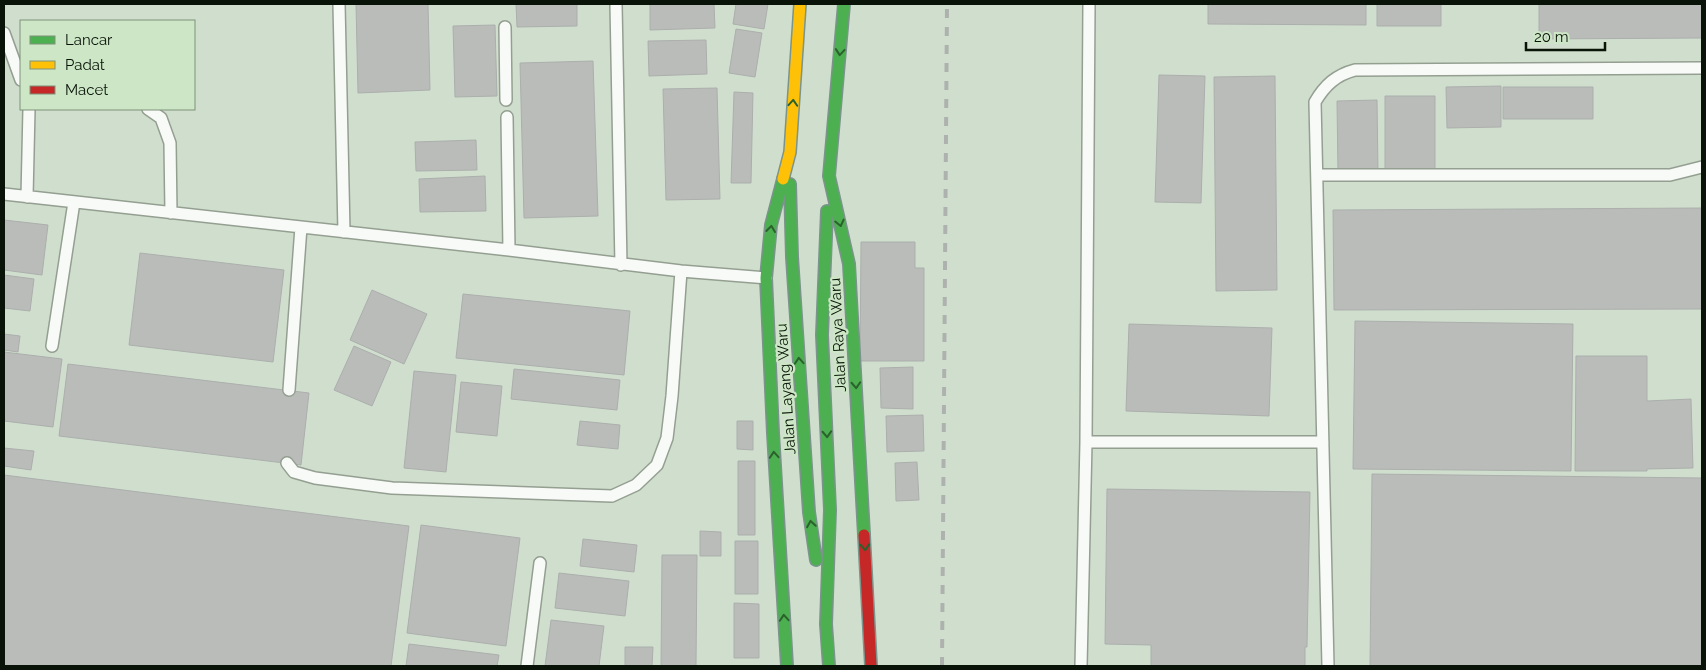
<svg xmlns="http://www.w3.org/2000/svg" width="1706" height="670" font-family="Raleway,sans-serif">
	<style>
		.building { fill: #b9bcb9; stroke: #acafad }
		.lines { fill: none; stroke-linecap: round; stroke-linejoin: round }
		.lane-casing { stroke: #949f91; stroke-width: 14 }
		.fast-casing { stroke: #7b948c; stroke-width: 14 }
		.slow-casing { stroke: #7b948c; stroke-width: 14 }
		.jam-casing { stroke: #7b948c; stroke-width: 14 }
		.lane { stroke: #f8faf8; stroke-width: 11 }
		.fast { stroke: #4caf50; stroke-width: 11 }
		.slow { stroke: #ffc107; stroke-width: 11 }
		.jam { stroke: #c62828; stroke-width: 11 }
		.rail { stroke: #aeb2ae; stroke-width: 4; stroke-dasharray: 9 9; stroke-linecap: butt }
		.oneway { stroke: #2b612c }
		.labels { text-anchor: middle; stroke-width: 4.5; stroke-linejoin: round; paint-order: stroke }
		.street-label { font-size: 15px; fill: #0a1308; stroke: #cce6c6 }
	</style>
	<rect width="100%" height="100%" fill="#d0dfcd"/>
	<path class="building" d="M 356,4 L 428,4 L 430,90 L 358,93 Z
		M 516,4 L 577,4 L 577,26 L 517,27 Z
		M 650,4 L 714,4 L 715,28 L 650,30 Z
		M 736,4 L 768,4 L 764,29 L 733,24 Z
		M 1208,4 L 1366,4 L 1366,25 L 1208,24 Z
		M 1377,4 L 1441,4 L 1441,26 L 1377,26 Z
		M 1539,4 L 1702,4 L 1702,38 L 1539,39 Z
		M 495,25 L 497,96 L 455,97 L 453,26 Z
		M 736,29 L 762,33 L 755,77 L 729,73 Z
		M 706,40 L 707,74 L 649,76 L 648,41 Z
		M 593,61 L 598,216 L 524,218 L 520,63 Z
		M 1159,75 L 1205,76 L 1201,203 L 1155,202 Z
		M 1275,76 L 1277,290 L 1216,291 L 1214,77 Z
		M 1501,86 L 1501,127 L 1447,128 L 1446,87 Z
		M 1503,87 L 1593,87 L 1593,119 L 1503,119 Z
		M 717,88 L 720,199 L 666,200 L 663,89 Z
		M 734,92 L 753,93 L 751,183 L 731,183 Z
		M 1385,96 L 1435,96 L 1435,174 L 1385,174 Z
		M 1377,100 L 1378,173 L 1338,174 L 1337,101 Z
		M 476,140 L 477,170 L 416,171 L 415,142 Z
		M 485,176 L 486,211 L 420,212 L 419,179 Z
		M 1702,208 L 1702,309 L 1334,310 L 1333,210 Z
		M 4,220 L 48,225 L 42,275 L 4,270 Z
		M 861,242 L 915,242 L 915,268 L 924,268 L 924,361 L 860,361 Z
		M 140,253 L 284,270 L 273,362 L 129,345 Z
		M 4,275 L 34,279 L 30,311 L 4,308 Z
		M 372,290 L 427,314 L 404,364 L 350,340 Z
		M 463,294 L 630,311 L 624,375 L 456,358 Z
		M 1355,321 L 1573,324 L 1571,471 L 1353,469 Z
		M 1129,324 L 1272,328 L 1269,416 L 1126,411 Z
		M 4,334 L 20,336 L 18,352 L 4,350 Z
		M 354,346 L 391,362 L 372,406 L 334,390 Z
		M 4,352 L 62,359 L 53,427 L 4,421 Z
		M 1576,356 L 1647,356 L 1647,401 L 1691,399 L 1693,468 L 1647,469 L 1647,471 L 1575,471 Z
		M 68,364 L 309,393 L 301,465 L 59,436 Z
		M 913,367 L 913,409 L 881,408 L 880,368 Z
		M 514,369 L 620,380 L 617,410 L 511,399 Z
		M 414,371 L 456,375 L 446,472 L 404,468 Z
		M 461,382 L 502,386 L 497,436 L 456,432 Z
		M 923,415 L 924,451 L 887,452 L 886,416 Z
		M 580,421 L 620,425 L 618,449 L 577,445 Z
		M 737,421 L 753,421 L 753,450 L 737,449 Z
		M 4,448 L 34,451 L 31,470 L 4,466 Z
		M 738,461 L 755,461 L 755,535 L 738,535 Z
		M 917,462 L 919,500 L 896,501 L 895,463 Z
		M 1372,474 L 1702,478 L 1702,666 L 1370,666 Z
		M 4,475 L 409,526 L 391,666 L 4,666 Z
		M 1107,489 L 1310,492 L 1307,647 L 1305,647 L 1305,666 L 1151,666 L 1151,645 L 1105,644 Z
		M 421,525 L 520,538 L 506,646 L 407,633 Z
		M 700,531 L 721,532 L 721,556 L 700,556 Z
		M 583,539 L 637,545 L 634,572 L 580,566 Z
		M 735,541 L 758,541 L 758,594 L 735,594 Z
		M 662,555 L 697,555 L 696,666 L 661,666 Z
		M 559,573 L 629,581 L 625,616 L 555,608 Z
		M 734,603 L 759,604 L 759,658 L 734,658 Z
		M 551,620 L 604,626 L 599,666 L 545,666 Z
		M 409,644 L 499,655 L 497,666 L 406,666 Z
		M 625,647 L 653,647 L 652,666 L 625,666 Z"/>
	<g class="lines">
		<defs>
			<path id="lane" d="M 339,4 L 344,232
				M 616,4 L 621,265
				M 505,27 L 506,100
				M 4,33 L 21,80
				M 148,109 L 161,118 L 170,143 L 171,213
				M 507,117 L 509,250
				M 1317,175 L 1670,175 L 1702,167
				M 4,194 L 509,250 L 681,271 L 766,278
				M 27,197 L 29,109
				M 52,346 L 74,202
				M 289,390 L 301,227
				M 1086,442 L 1323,442
				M 287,463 L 294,472 L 315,478 L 392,488 L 612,496 L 636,485 L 657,465 L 667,438 L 672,396 L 681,271
				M 527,666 L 540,563
				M 1081,666 L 1086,442 L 1089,4
				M 1328,666 L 1315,102 C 1325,85 1336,75 1355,70 L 1702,68"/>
			<path id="fast" d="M 844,4 L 829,176 L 849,264 L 864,535
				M 783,179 L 771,225 L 766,278 L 773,433 L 787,666
				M 790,184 L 792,257 L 809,512 L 816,560
				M 827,211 L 822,335 L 830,510 L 826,624 L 829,666"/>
			<path id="slow" d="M 783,179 L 790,152 L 800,4"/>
			<path id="jam" d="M 864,535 L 871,666"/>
		</defs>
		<use href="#lane" class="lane-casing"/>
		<use href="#fast" class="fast-casing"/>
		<use href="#slow" class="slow-casing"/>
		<use href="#jam" class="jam-casing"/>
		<use href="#lane" class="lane"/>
		<use href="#fast" class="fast"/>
		<use href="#slow" class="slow"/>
		<use href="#jam" class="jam"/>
		<path class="rail" d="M 942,666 L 947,4"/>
	</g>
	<defs><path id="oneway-chevron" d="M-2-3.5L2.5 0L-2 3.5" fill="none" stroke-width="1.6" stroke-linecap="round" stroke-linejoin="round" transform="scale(1.25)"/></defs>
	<g class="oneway">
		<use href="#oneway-chevron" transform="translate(840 52) rotate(95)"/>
		<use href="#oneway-chevron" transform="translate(793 103) rotate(-86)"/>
		<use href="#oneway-chevron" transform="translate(840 223) rotate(77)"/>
		<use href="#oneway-chevron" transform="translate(771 229) rotate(-83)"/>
		<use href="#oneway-chevron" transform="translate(799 361) rotate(-94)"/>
		<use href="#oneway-chevron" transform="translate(856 385) rotate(87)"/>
		<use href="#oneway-chevron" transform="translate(827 434) rotate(87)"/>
		<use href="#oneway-chevron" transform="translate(774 455) rotate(-94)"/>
		<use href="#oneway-chevron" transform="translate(811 524) rotate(-99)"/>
		<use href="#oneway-chevron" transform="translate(865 547) rotate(87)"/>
		<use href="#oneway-chevron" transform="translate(784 618) rotate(-94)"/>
	</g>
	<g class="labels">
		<g class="street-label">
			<text transform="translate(838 335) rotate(-93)" y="5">Jalan Raya Waru</text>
			<text transform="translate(786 389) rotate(-94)" y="5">Jalan Layang Waru</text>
		</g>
	</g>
	<rect width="1706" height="670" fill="none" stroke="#0a1308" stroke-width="10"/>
	<rect x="20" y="20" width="175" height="90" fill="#cce6c6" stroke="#7e927a"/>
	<rect x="30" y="36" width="25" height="8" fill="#4caf50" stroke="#7e927a"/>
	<text x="65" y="45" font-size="15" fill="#0a1308">Lancar</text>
	<rect x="30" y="61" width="25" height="8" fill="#ffc107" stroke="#7e927a"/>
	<text x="65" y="70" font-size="15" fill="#0a1308">Padat</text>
	<rect x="30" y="86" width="25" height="8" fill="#c62828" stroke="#7e927a"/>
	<text x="65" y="95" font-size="15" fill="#0a1308">Macet</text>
	<path d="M1526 42v8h79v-8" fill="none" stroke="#0a1308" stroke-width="2.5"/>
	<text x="1534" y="42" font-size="15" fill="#0a1308" stroke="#cce6c6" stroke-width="4" paint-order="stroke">20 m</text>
</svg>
